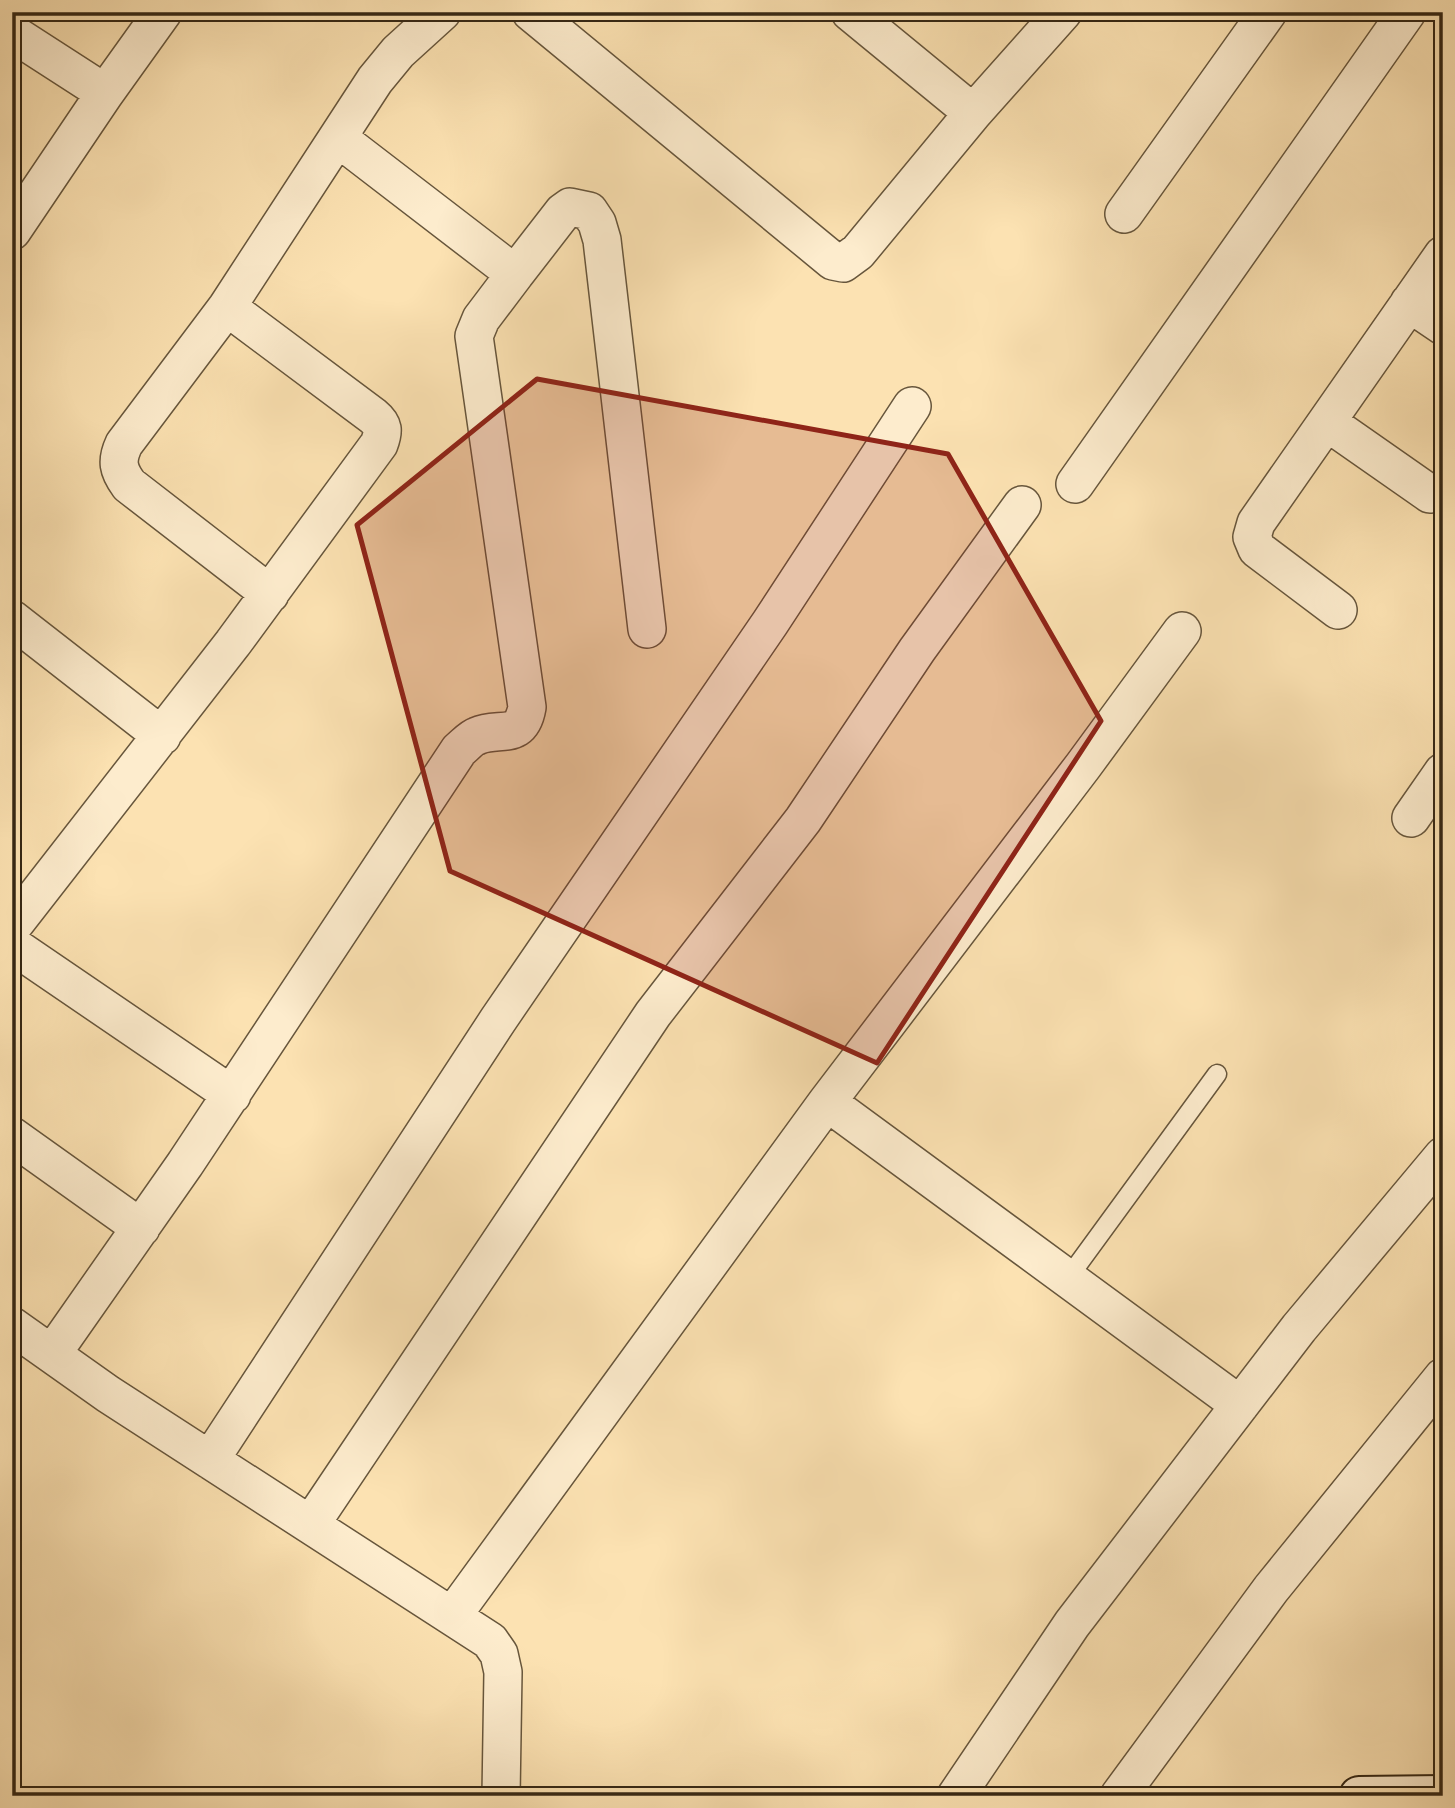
<svg xmlns="http://www.w3.org/2000/svg" width="1455" height="1808" font-family="'Sorts Mill Goudy',serif">
	<style>
		.lines { fill: none; stroke-linecap: round; stroke-linejoin: round }
		.lane-casing { stroke: #67563c; stroke-width: 21 }
		.street-casing { stroke: #67563c; stroke-width: 40 }
		.secondary-casing { stroke: #352714; stroke-width: 42 }
		.lane { stroke: #fdeccd; stroke-width: 18 }
		.street { stroke: #fdeccd; stroke-width: 37 }
		.secondary { stroke: #fdeccd; stroke-width: 38 }
		.marked { fill: #8f2418; fill-opacity: 0.2; stroke: #8f2418; stroke-width: 5; stroke-linejoin: round }
	</style>
	<rect width="100%" height="100%" fill="#fce2b2"/>
	<filter id="stains"><feTurbulence type="fractalNoise" baseFrequency=".00286" numOctaves="4"/><feColorMatrix values="0 0 0 0 .2 0 0 0 0 .09 0 0 0 0 .02 0 0 0 .5 -.17"/></filter>
	<radialGradient id="worn" r=".72"><stop offset=".6" stop-color="#630" stop-opacity="0"/><stop offset="1" stop-color="#630" stop-opacity=".3"/></radialGradient>
	<g class="lines">
		<defs>
			<path id="lane" d="M 1068,1278 L 1217,1074"/>
			<path id="street" d="M 531,12 L 833,261 L 843,263 L 858,252 L 973,113 L 1063,12
				M 850,12 L 973,113
				M 12,33 L 105,93
				M 1124,214 L 1268,12
				M 12,231 L 105,93 L 163,12
				M 515,274 L 563,212 L 570,207 L 589,211 L 597,223 L 602,240 L 647,629
				M 1409,303 L 1443,326
				M 1327,422 L 1430,494
				M 1075,484 L 1407,12
				M 270,594 L 129,485 C 118,470 116,461 124,444 L 227,307 L 375,80 L 398,52 L 442,12
				M 1338,610 L 1257,549 L 1252,537 L 1256,523 L 1443,255
				M 12,619 L 162,736
				M 1411,818 L 1443,772
				M 12,927 L 233,643 L 379,444 C 384,431 384,425 373,416 L 227,307
				M 12,945 L 232,1095
				M 827,1102 L 1240,1405
				M 12,1136 L 141,1228
				M 12,1326 L 108,1394 L 490,1641 L 499,1654 L 503,1672 L 501,1796
				M 52,1354 L 185,1164 L 459,750 C 464,746 471,738 477,736 C 499,726 521,742 527,707 L 474,336 L 481,319 L 515,274 L 338,138
				M 210,1460 L 498,1020 L 770,623 L 912,406
				M 311,1524 L 653,1014 L 803,820 L 917,650 L 1022,505
				M 453,1615 L 827,1102 L 1083,766 L 1182,631
				M 956,1796 L 1072,1624 L 1299,1328 L 1443,1156
				M 1119,1796 L 1271,1589 L 1443,1377"/>
			<path id="secondary" d="M 1359,1796 L 1443,1795"/>
		</defs>
		<use href="#lane" class="lane-casing"/>
		<use href="#street" class="street-casing"/>
		<use href="#secondary" class="secondary-casing"/>
		<use href="#lane" class="lane"/>
		<use href="#street" class="street"/>
		<use href="#secondary" class="secondary"/>
	</g>
	<path class="marked" d="M 537,379 L 948,454 L 1101,721 L 877,1063 L 450,871 L 357,525 Z"/>
	<rect width="1455" height="1808" fill="none" stroke="#fce2b2" stroke-width="42"/>
	<rect x="14" y="14" width="1427" height="1780" fill="none" stroke="#352714" stroke-width="3.5"/>
	<rect x="21" y="21" width="1413" height="1766" fill="none" stroke="#352714" stroke-width="2"/>
	<rect width="100%" height="100%" filter="url(#stains)"/>
	<rect width="100%" height="100%" fill="url(#worn)"/>
</svg>
